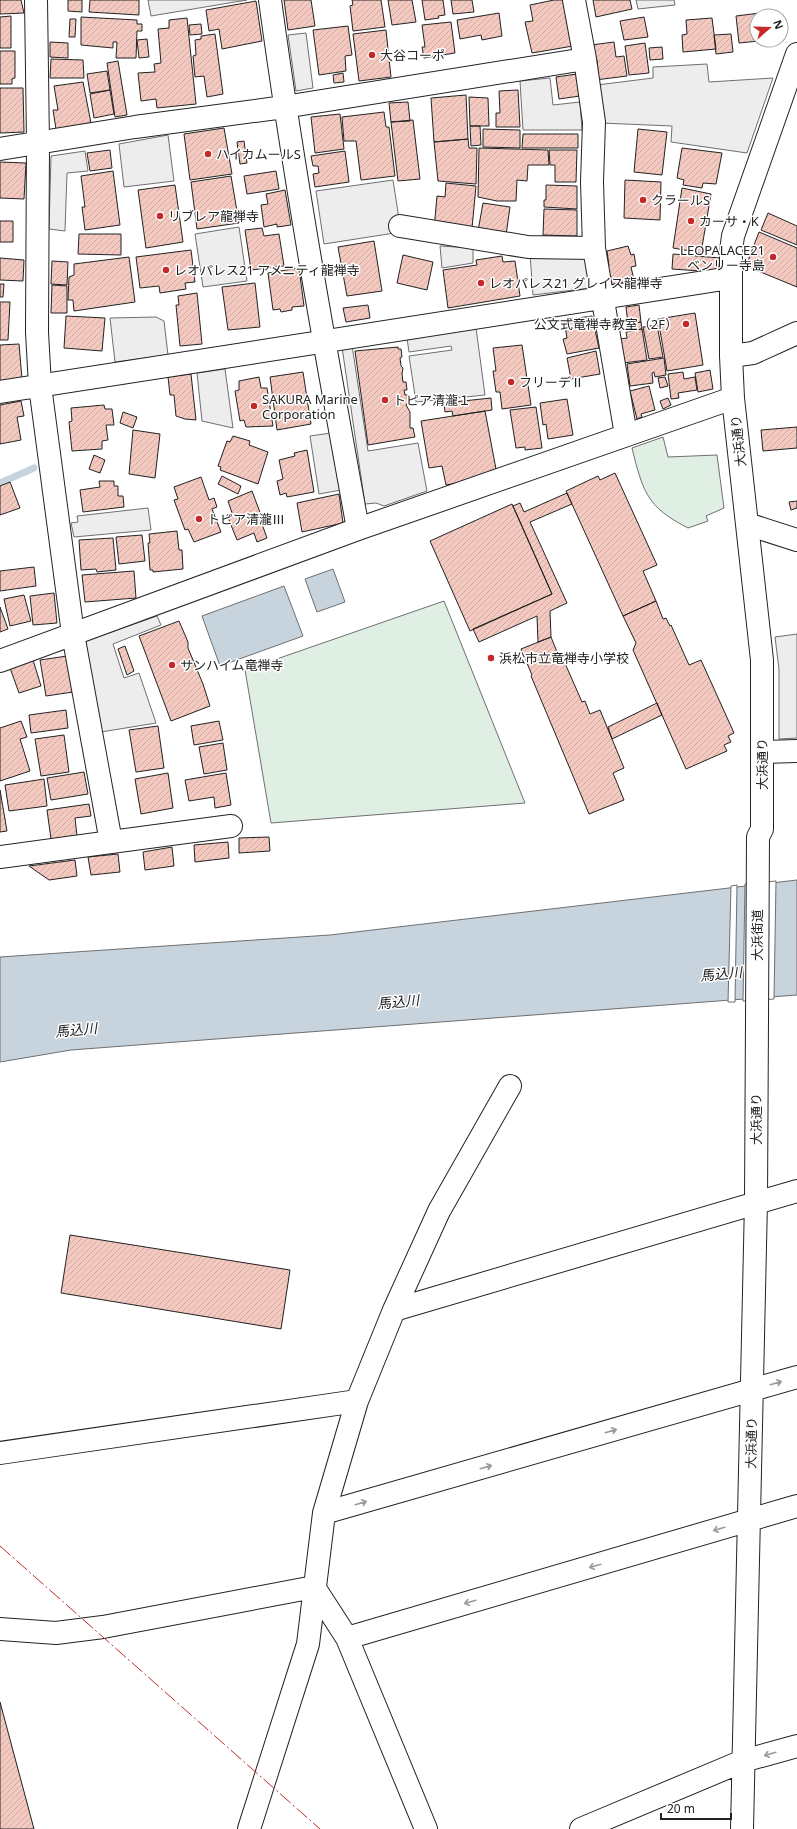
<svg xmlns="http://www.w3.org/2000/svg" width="797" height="1829" font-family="'Noto Sans','Noto Sans JP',sans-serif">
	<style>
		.green { fill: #e0efe3; stroke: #6f6f6f }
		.parking { fill: #ededed; stroke: #6f6f6f }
		.water { fill: #c7d3dd; stroke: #6f6f6f }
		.pier { fill: #fff; stroke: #6f6f6f }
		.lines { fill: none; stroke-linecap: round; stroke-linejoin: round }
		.stream { stroke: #c7d3dd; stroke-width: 7 }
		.building { fill: url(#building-hatch); stroke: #222 }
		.minor-casing { stroke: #222; stroke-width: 24 }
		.minor { stroke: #fff; stroke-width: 22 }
		.power { stroke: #c62828; stroke-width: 1; stroke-dasharray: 14 3 2 3; stroke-linecap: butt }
		.oneway { stroke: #9c9c9c }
		.poi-dot { fill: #c62828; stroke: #fff; stroke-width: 1.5 }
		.labels { text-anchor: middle; stroke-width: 3; stroke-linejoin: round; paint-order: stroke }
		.poi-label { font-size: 13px; fill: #222; stroke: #fff; text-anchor: start }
		.street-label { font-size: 13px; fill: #222; stroke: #fff }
		.water-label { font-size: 14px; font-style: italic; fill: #222; stroke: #fff }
	</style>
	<defs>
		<pattern id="building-hatch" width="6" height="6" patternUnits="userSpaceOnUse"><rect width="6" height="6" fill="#f3c9c0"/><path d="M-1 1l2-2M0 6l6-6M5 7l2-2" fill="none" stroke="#d0aca5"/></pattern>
	</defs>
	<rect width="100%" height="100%" fill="#fff"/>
	<path class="green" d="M 663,437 L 668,457 L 717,455 L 724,508 L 706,516 L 708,521 L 688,528 C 675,521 660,513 651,500 C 641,487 636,464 632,448 Z
		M 444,601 L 525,803 L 271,823 L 245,670 Z"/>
	<path class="parking" d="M 148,0 L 247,0 L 151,16 Z
		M 636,0 L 674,0 L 675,5 L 638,9 Z
		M 306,33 L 313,88 L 296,91 L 288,35 Z
		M 707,64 L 709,82 L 773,78 L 747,153 L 671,142 L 672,126 L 601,123 L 597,85 L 653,78 L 653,67 Z
		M 550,78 L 553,105 L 580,102 L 582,130 L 523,130 L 520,81 Z
		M 168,135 L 174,181 L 124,187 L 119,144 Z
		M 85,151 L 88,171 L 67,173 L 65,231 L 49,229 L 51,156 Z
		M 393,180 L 401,232 L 324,244 L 316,191 Z
		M 239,227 L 247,281 L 203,287 L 195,234 Z
		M 440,246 L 473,248 L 473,263 L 442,268 Z
		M 530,254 L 588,259 L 591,288 L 533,295 Z
		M 156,317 L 164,321 L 168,355 L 115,362 L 110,318 Z
		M 476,328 L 485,395 L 416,402 L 409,356 L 452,350 L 451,346 L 409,352 L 407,338 Z
		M 352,345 L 368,451 L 418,443 L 427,491 L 384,506 L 376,503 L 365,504 L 342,347 Z
		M 225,369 L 233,428 L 202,421 L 197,373 Z
		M 331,433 L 341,490 L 319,494 L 310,436 Z
		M 148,508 L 151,530 L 74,537 L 71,523 L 78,522 L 77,516 Z
		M 157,616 L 161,625 L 113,644 L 124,678 L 139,673 L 156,723 L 101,732 L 85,648 L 85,641 Z
		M 797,634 L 797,738 L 779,739 L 779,669 L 775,637 Z"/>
	<path class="water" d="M 333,569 L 345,602 L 317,612 L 305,579 Z
		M 284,586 L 303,636 L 220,666 L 202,616 Z
		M 797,880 L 797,995 L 71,1050 L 0,1062 L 0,957 L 330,935 Z"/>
	<path class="pier" d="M 776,881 L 774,999 L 743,1001 L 745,884 Z
		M 737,885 L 735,1002 L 728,1002 L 731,886 Z"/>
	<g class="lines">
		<path class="stream" d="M 0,483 L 34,468"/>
	</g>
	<path class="building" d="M 0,0 L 21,0 L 24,13 L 0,14 Z
		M 68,0 L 82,0 L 82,12 L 68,11 Z
		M 90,0 L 139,0 L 139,15 L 89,12 Z
		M 284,0 L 311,0 L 315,26 L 288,30 Z
		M 352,0 L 381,0 L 385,27 L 353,31 L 350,6 L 353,5 Z
		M 388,0 L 412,0 L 416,22 L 392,25 Z
		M 422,0 L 443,0 L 445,15 L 438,16 L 439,18 L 425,20 Z
		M 451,0 L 472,0 L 474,12 L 453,14 Z
		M 554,0 L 564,0 L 573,46 L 532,53 L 525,22 L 533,21 L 530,5 Z
		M 593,0 L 630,0 L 632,9 L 596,17 Z
		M 256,1 L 262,41 L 222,49 L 219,29 L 209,31 L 206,10 Z
		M 768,12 L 768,16 L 757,16 L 757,40 L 770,40 L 739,43 L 736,16 Z
		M 499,13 L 502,36 L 482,40 L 481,35 L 460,39 L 457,20 Z
		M 11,16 L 11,48 L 0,48 L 0,17 Z
		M 81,17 L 137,20 L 137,24 L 142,24 L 142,31 L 137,31 L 136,58 L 116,58 L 117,42 L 113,42 L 113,48 L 81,45 Z
		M 644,17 L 648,37 L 624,40 L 620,21 Z
		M 187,18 L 196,104 L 157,108 L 156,99 L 141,101 L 138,73 L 155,72 L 154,64 L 161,63 L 158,29 L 169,28 L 169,20 Z
		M 712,18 L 716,49 L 683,52 L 682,35 L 687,34 L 686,20 Z
		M 70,19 L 76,19 L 75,37 L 69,37 Z
		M 451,22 L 455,53 L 424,58 L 422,47 L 425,47 L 422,25 Z
		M 201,24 L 202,34 L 190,35 L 189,25 Z
		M 348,26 L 352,55 L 345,56 L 346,71 L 319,75 L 313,30 Z
		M 386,30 L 391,77 L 359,81 L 353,34 Z
		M 215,34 L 223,94 L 207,97 L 204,76 L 195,77 L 193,56 L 196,55 L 195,40 L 201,39 L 201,36 Z
		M 731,34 L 733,52 L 716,54 L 714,35 Z
		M 147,39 L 149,57 L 139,58 L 137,40 Z
		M 50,42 L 68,43 L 68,58 L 50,57 Z
		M 614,42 L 616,57 L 624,56 L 627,76 L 595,80 L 595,72 L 598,72 L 597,60 L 593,60 L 591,45 Z
		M 645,43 L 649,73 L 629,75 L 625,46 Z
		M 662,47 L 663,59 L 650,60 L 649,48 Z
		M 0,51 L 15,51 L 15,78 L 12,79 L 12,84 L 0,84 Z
		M 51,59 L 83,60 L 84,78 L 50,78 Z
		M 118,61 L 127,115 L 115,117 L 107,63 Z
		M 107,71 L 110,90 L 90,93 L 87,74 Z
		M 343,73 L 344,82 L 334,83 L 333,75 Z
		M 577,74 L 580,96 L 559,99 L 556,77 Z
		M 83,82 L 91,123 L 56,129 L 53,110 L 58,110 L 54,86 Z
		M 0,88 L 23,88 L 24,132 L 0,133 Z
		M 110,90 L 114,114 L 94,118 L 90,94 Z
		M 518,90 L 520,127 L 496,127 L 496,113 L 500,113 L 499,91 Z
		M 466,95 L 468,139 L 434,142 L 431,98 Z
		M 469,97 L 488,98 L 489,126 L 470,126 Z
		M 408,102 L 410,121 L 391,122 L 389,103 Z
		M 384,112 L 386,127 L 389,127 L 395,176 L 361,180 L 356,141 L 344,141 L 342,117 Z
		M 340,114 L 344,149 L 315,153 L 311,117 Z
		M 413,120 L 420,179 L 398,181 L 391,122 Z
		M 470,126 L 480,126 L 481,145 L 471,146 Z
		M 224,128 L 232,174 L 190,180 L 184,134 Z
		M 483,129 L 520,130 L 520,148 L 483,147 Z
		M 638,129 L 667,132 L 662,175 L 634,172 Z
		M 523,134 L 578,134 L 578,148 L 522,148 Z
		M 468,139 L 469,148 L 477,148 L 476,184 L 438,181 L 434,142 Z
		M 244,141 L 247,163 L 240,164 L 237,142 Z
		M 479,148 L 548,150 L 549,165 L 528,165 L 527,181 L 517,180 L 516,201 L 497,201 L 478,197 Z
		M 682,148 L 722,153 L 716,184 L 703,183 L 702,188 L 683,185 L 684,180 L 677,178 Z
		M 110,150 L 112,168 L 90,171 L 87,153 Z
		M 549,150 L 577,150 L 576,182 L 555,182 L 555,165 L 550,165 Z
		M 345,151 L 349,182 L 315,187 L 313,174 L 319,173 L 318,166 L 313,166 L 311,156 Z
		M 0,162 L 26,163 L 24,199 L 0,198 Z
		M 113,171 L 120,225 L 85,230 L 82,207 L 85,207 L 81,176 Z
		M 276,171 L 279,189 L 247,194 L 244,176 Z
		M 231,176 L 239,223 L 197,229 L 191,182 Z
		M 625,180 L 661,182 L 660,220 L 624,218 Z
		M 446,183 L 476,186 L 472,228 L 434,229 L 437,196 L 445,197 Z
		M 175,185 L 183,242 L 146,248 L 138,190 Z
		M 546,185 L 577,186 L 577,209 L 544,207 L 544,200 L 546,200 Z
		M 682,188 L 711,194 L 701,253 L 673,248 Z
		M 285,190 L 291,225 L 277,227 L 277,224 L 264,227 L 261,205 L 268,204 L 266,194 Z
		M 483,203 L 510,207 L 506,235 L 478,231 Z
		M 544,209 L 577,210 L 577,236 L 543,235 Z
		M 768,213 L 797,226 L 797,245 L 761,230 Z
		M 0,221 L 13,221 L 13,242 L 0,242 Z
		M 262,228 L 264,236 L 279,234 L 284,266 L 251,270 L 245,230 Z
		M 759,232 L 797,248 L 797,287 L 746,266 Z
		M 79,234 L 121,234 L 121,255 L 78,254 Z
		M 374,241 L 382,291 L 347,296 L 338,247 Z
		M 628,246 L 631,255 L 634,254 L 636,266 L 631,267 L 634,280 L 609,285 L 606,266 L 609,266 L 607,251 Z
		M 191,250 L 195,282 L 185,283 L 186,289 L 160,293 L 159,286 L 140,288 L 136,257 Z
		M 673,254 L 720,258 L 718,270 L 700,271 L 672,269 Z
		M 403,255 L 433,262 L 427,290 L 397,283 Z
		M 502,256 L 503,262 L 515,261 L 520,296 L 448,308 L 443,270 L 477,265 L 476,260 Z
		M 129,257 L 135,302 L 74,311 L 73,300 L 68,300 L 69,277 L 74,275 L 74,264 Z
		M 0,258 L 24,260 L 23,281 L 0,280 Z
		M 52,261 L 68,262 L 67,285 L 51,284 Z
		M 299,268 L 304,306 L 292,307 L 292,310 L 281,312 L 280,309 L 273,310 L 268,273 Z
		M 255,283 L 260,327 L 228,330 L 222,287 Z
		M 0,284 L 4,284 L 3,297 L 0,297 Z
		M 52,285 L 67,286 L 67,313 L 51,313 Z
		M 197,293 L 202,344 L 180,346 L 176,305 L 179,305 L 178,296 Z
		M 0,302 L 10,302 L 8,340 L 0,340 Z
		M 368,305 L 370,318 L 346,322 L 343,308 Z
		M 639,305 L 641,322 L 628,324 L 626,307 Z
		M 695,313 L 703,365 L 667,371 L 658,319 Z
		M 66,316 L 105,318 L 102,351 L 64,348 Z
		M 592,316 L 599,348 L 567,354 L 563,339 L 567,338 L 564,320 Z
		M 641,322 L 642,329 L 629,331 L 628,324 Z
		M 657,325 L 663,357 L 649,359 L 643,327 Z
		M 642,329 L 647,360 L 623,363 L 620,339 L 627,338 L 626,332 Z
		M 19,344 L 22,379 L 0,381 L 0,345 Z
		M 522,345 L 531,405 L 502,409 L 500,392 L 496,392 L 493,371 L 496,371 L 493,348 Z
		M 398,347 L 398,349 L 401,349 L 402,357 L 400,358 L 401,366 L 403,368 L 402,374 L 403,382 L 406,382 L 407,390 L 404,390 L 405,395 L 408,395 L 409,404 L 406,405 L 410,412 L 410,428 L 413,428 L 415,437 L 368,445 L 355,351 Z
		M 596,351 L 600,374 L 571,379 L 567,358 Z
		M 664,358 L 666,375 L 655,377 L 654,372 L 652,373 L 653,383 L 630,386 L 627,364 Z
		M 710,370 L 713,389 L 698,392 L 695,373 Z
		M 303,372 L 311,424 L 277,430 L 270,377 Z
		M 683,372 L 684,379 L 695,377 L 697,390 L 678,393 L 679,398 L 671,399 L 668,374 Z
		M 191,374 L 196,420 L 185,419 L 176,416 L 174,395 L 170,395 L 168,377 Z
		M 259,377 L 261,388 L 267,388 L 273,426 L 246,427 L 244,420 L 240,421 L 235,391 L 239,390 L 239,381 Z
		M 665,377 L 668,386 L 660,388 L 658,378 Z
		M 649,386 L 655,410 L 641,414 L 642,417 L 637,419 L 630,391 Z
		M 491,398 L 492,410 L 453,416 L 452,411 L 445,412 L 444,403 Z
		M 668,398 L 671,405 L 663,409 L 660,401 Z
		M 567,399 L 573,435 L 548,439 L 546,424 L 543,425 L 540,403 Z
		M 21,401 L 24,416 L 17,417 L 21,440 L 0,444 L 0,405 Z
		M 104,405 L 105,409 L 112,409 L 114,425 L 106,425 L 108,440 L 102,441 L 102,449 L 72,451 L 69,422 L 72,421 L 71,408 Z
		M 536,407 L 542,448 L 525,450 L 525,447 L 516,448 L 510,410 Z
		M 485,411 L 496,469 L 462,482 L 446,485 L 442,466 L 429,468 L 421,421 Z
		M 123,412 L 137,417 L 133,428 L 120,423 Z
		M 797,427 L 797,448 L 763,451 L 761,430 Z
		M 133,430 L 160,434 L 155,478 L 129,474 Z
		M 233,436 L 250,441 L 249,445 L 268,452 L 258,484 L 220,470 L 221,467 L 218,466 L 227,441 L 230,442 Z
		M 307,450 L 314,492 L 287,497 L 286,493 L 280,495 L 277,481 L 283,479 L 279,460 L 295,456 L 294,453 Z
		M 94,455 L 105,460 L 100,473 L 89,469 Z
		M 615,473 L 657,565 L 643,571 L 656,601 L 623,616 L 566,491 L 598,476 L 600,480 Z
		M 222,476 L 241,486 L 238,494 L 218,484 Z
		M 201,477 L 209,500 L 214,498 L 217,507 L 212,509 L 221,532 L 194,542 L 188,529 L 185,530 L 174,500 L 178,499 L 174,487 Z
		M 99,481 L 114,481 L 114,486 L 118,486 L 118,496 L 123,496 L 124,507 L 83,512 L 80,490 L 100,487 Z
		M 10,482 L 20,508 L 0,515 L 0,486 Z
		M 252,491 L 264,523 L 262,524 L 267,538 L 257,542 L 254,533 L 237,540 L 227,515 L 232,513 L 228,501 Z
		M 567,493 L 572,504 L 530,522 L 567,603 L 550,611 L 551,637 L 538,642 L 537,616 L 479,642 L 473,629 L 552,594 L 513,506 L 520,503 L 524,512 Z
		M 339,494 L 343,523 L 302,532 L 297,503 Z
		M 797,501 L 797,508 L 791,510 L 789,502 Z
		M 512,504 L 552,594 L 470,631 L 430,541 Z
		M 177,531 L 179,550 L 182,550 L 183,569 L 153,572 L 153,570 L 150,570 L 148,543 L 150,543 L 149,534 Z
		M 142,535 L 145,561 L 119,564 L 116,537 Z
		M 113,538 L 116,570 L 97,572 L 96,569 L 81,570 L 79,540 Z
		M 34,567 L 36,586 L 0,591 L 0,571 Z
		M 134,571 L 136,598 L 85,602 L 82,575 Z
		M 54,593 L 57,623 L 33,625 L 30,596 Z
		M 24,595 L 31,621 L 10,626 L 4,599 Z
		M 656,601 L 663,619 L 666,618 L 670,626 L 671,625 L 689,665 L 701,660 L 734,733 L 728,736 L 731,742 L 724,745 L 727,751 L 686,769 L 633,650 L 636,643 L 623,616 Z
		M 0,607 L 8,629 L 0,632 Z
		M 179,621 L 188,642 L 188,648 L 203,684 L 210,706 L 171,721 L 139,636 Z
		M 551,637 L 561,662 L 564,661 L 582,702 L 585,701 L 590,714 L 600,710 L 624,768 L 613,773 L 624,800 L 589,814 L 531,676 L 532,675 L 521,649 Z
		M 125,646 L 134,671 L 127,675 L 118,649 Z
		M 67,656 L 73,692 L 46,696 L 40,660 Z
		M 33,660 L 41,686 L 19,693 L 10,668 Z
		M 657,703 L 662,715 L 612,739 L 608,727 Z
		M 66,710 L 68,728 L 31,733 L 29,715 Z
		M 21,721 L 27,737 L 20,739 L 30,771 L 0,781 L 0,728 Z
		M 219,721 L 223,740 L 194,745 L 191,726 Z
		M 158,726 L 164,768 L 136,772 L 129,730 Z
		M 64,735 L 69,772 L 41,776 L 35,739 Z
		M 223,743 L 227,770 L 204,774 L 199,747 Z
		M 84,772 L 88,794 L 51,800 L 47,778 Z
		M 168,773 L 173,808 L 141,814 L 135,779 Z
		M 226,773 L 231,805 L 215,808 L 214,797 L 189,801 L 185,780 Z
		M 44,779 L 47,806 L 9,811 L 5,785 Z
		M 0,790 L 7,831 L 0,832 Z
		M 89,804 L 91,816 L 75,818 L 77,836 L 51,839 L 47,810 Z
		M 269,837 L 270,851 L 239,853 L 239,838 Z
		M 228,842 L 229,858 L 195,862 L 194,845 Z
		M 172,847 L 174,866 L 145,870 L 143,852 Z
		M 118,854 L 120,872 L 91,875 L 88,857 Z
		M 75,860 L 77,876 L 49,880 L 29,866 Z
		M 70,1235 L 290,1270 L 281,1329 L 61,1293 Z
		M 0,1702 L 34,1829 L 0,1829 Z"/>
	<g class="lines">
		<defs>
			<path id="minor" d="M 270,0 C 294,177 326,353 358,529
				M 574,0 L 585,59
				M 0,149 L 135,127 L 284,107 L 585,59 L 594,122 L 592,182 L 594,248 L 626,435
				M 400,226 L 528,247 L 594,248
				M 731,356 L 753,353 L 797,333
				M 0,392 L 730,278
				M 747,524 L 797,540
				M 0,661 L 358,529 L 733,398
				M 763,752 L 797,751
				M 111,842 L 231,826
				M 0,857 L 111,842 L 73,634 L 40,386 L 37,332 L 38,143 L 36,0
				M 394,1310 L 797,1191
				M 0,1453 L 357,1401
				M 324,1513 L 797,1377
				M 314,1587 L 347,1638 L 426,1829
				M 0,1629 L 56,1633 L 103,1627 L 314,1587
				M 347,1638 L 797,1506
				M 249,1829 L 308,1644 L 324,1513 L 357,1401 L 394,1310 L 439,1211 L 510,1086
				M 581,1829 L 743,1761 L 797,1746
				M 742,1829 L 756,1202 L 758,837 L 762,829 L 762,660 L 733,398 L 731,356 L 731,251 L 733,236 L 797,54"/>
		</defs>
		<use href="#minor" class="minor-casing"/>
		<use href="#minor" class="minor"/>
		<path class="power" d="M 0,1546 L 320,1829"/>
	</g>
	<defs><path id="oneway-shaft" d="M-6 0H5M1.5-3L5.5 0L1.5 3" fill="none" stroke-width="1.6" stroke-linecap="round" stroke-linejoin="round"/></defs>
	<g class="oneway">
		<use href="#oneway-shaft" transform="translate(776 1383) rotate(-16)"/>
		<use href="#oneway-shaft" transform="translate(611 1431) rotate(-16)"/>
		<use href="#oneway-shaft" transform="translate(486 1467) rotate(-16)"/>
		<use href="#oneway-shaft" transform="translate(361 1503) rotate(-16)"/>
		<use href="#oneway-shaft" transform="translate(719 1529) rotate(164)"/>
		<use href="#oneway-shaft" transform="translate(595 1566) rotate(164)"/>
		<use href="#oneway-shaft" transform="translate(470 1602) rotate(164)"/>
		<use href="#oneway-shaft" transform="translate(770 1754) rotate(164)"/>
	</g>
	<g class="poi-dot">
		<circle cx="372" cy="55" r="4"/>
		<circle cx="208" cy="154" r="4"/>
		<circle cx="643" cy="200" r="4"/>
		<circle cx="160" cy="216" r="4"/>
		<circle cx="691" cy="221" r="4"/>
		<circle cx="773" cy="257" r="4"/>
		<circle cx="166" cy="270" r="4"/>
		<circle cx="481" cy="283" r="4"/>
		<circle cx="686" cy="324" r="4"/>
		<circle cx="511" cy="382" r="4"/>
		<circle cx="385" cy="400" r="4"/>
		<circle cx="254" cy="406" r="4"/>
		<circle cx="199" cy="519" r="4"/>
		<circle cx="491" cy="658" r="4"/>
		<circle cx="172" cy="665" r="4"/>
	</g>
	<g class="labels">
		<g class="poi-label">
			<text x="380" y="60">大谷コーポ</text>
			<text x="216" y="159">ハイカムールS</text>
			<text x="651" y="205">クラールS</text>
			<text x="168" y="221">リブレア龍禅寺</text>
			<text x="699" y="226">カーサ・K</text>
			<text x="765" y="255" text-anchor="end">LEOPALACE21<tspan x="765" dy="15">ベンリー寺島</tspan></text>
			<text x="174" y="275">レオパレス21 アメニティ龍禅寺</text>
			<text x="489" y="288">レオパレス21 グレイス龍禅寺</text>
			<text x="678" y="329" text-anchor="end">公文式竜禅寺教室（2F）</text>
			<text x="519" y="387">フリーデⅡ</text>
			<text x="262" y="404">SAKURA Marine<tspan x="262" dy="15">Corporation</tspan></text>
			<text x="393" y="405">トピア清瀧１</text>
			<text x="207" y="524">トピア清瀧Ⅲ</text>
			<text x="499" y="663">浜松市立竜禅寺小学校</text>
			<text x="180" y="670">サンハイム竜禅寺</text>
		</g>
		<g class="street-label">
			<text transform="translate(738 441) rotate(-96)" y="5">大浜通り</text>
			<text transform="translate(762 764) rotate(-90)" y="5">大浜通り</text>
			<text transform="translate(757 935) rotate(-90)" y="5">大浜街道</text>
			<text transform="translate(756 1119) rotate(-90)" y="5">大浜通り</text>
			<text transform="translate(751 1443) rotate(-89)" y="5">大浜通り</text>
		</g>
		<g class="water-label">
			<text transform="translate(721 974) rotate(-5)" y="5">馬込川</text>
			<text transform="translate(398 1002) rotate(-5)" y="5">馬込川</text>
			<text transform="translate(76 1030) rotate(-5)" y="5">馬込川</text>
		</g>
	</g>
	<g transform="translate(769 28) rotate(70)"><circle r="19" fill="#ffffff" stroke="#a7a7a7"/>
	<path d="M0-3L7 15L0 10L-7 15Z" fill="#c62828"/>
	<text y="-6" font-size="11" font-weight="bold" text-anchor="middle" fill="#222222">N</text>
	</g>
	<path d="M661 1813v6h70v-6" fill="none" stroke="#222222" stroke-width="2"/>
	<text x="667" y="1813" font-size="12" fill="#222222" stroke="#ffffff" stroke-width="3" paint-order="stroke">20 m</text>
</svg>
